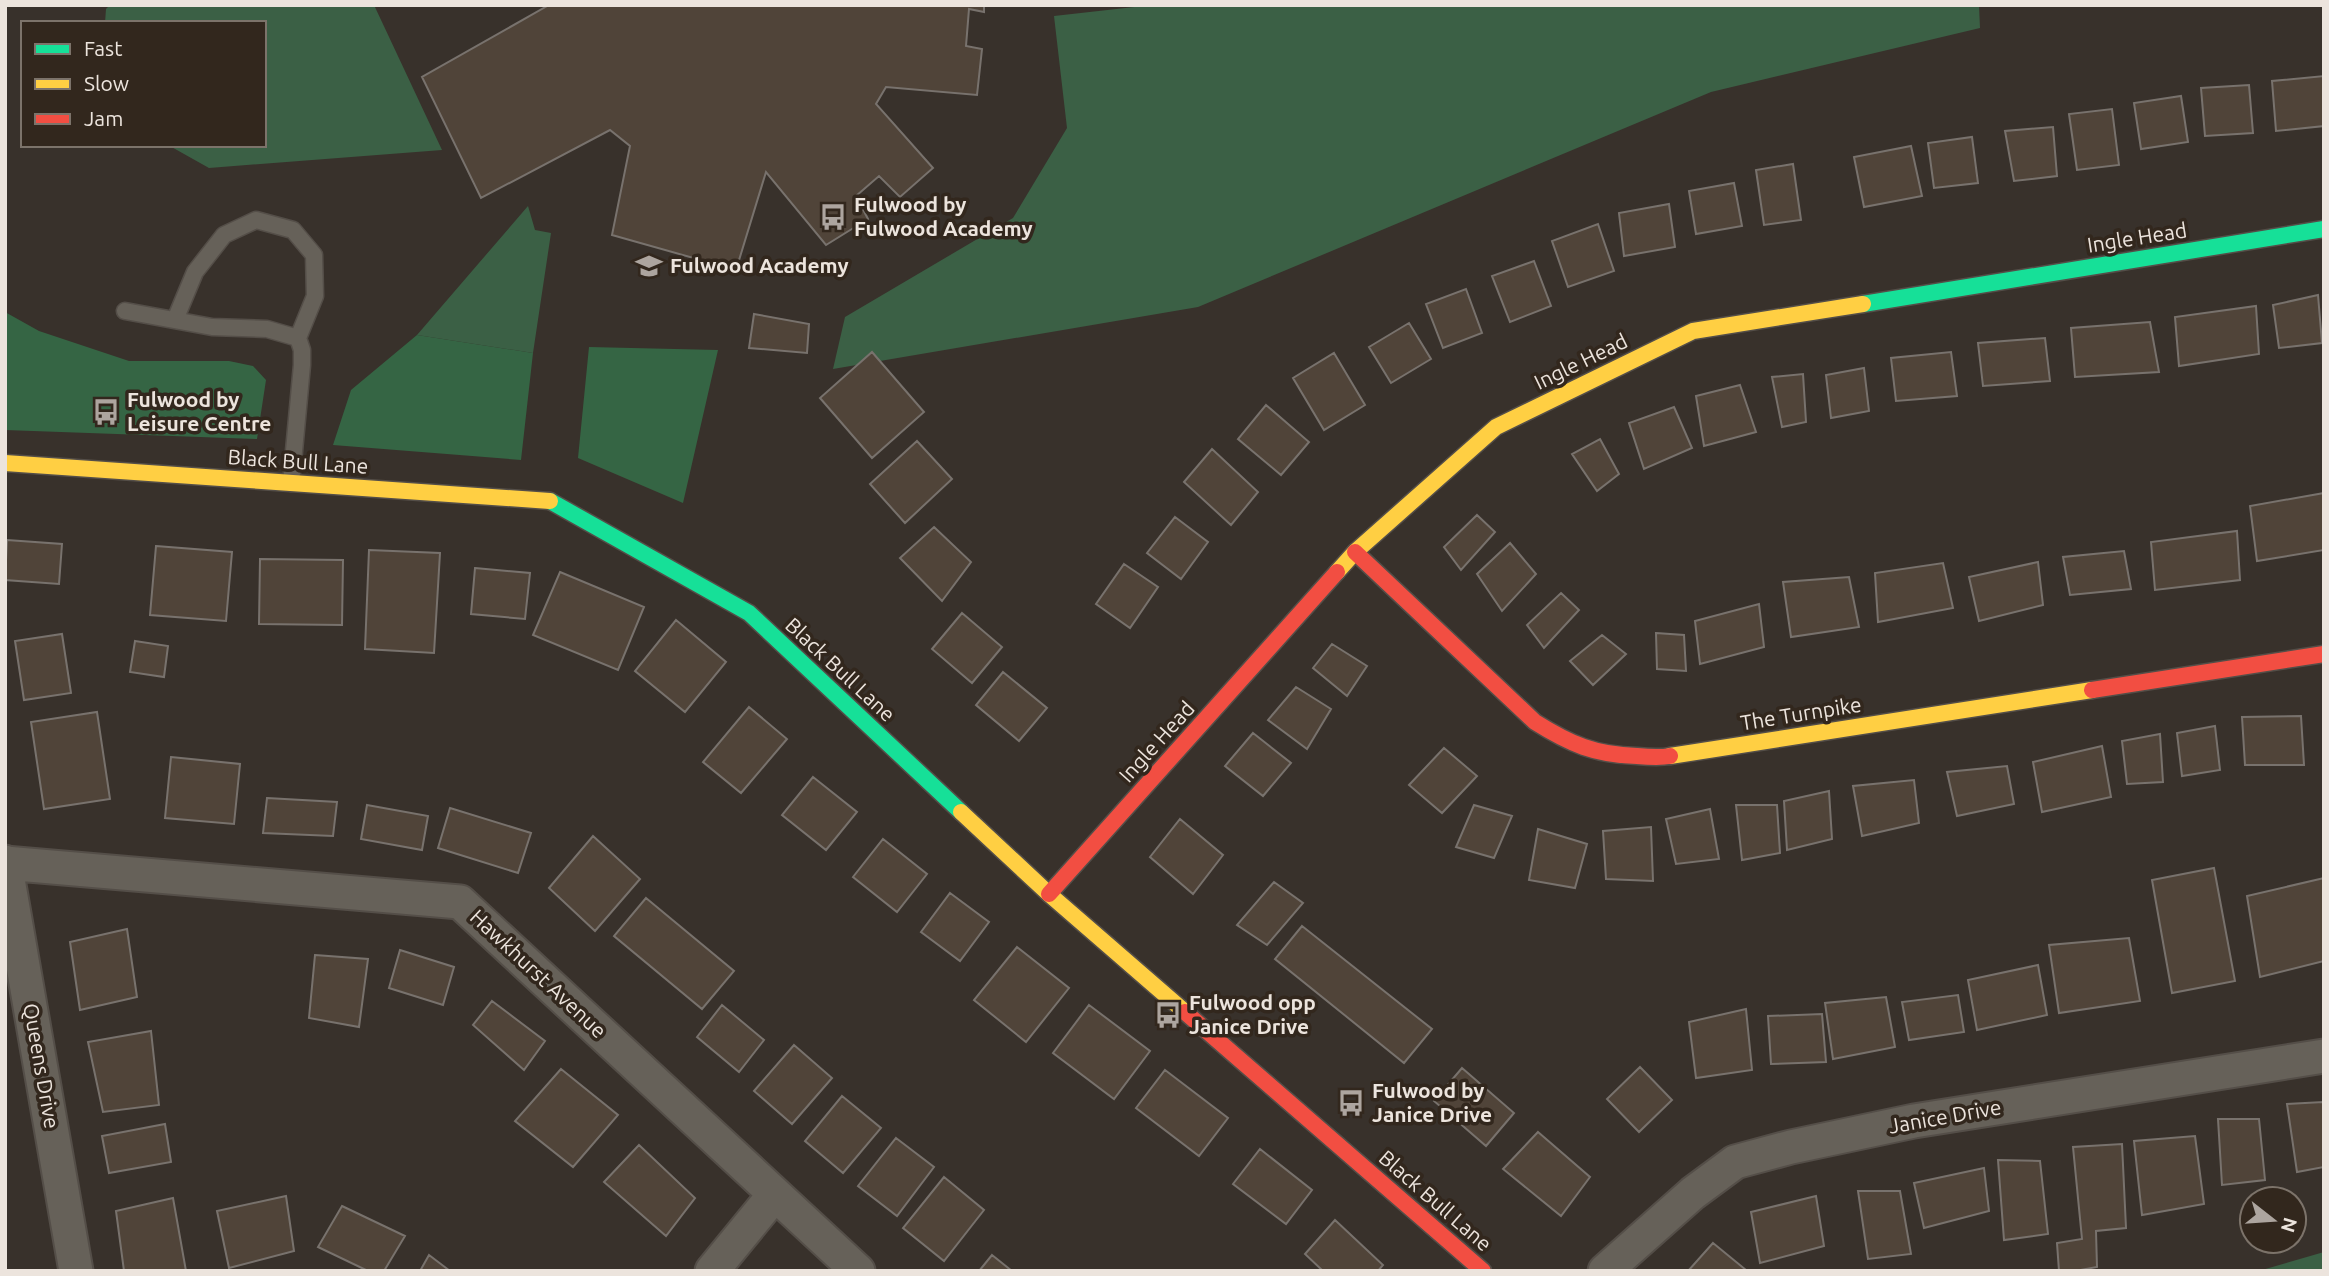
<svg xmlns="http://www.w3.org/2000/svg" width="2329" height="1276" font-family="Ubuntu,sans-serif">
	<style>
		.green { fill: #3b6045 }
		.forest { fill: #356544 }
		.building { fill: #504439; stroke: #78726d; stroke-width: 2 }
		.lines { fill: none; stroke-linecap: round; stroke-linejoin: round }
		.lane-casing { stroke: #544e48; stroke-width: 19 }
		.street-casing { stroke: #544e48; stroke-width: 37 }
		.fast-casing { stroke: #544e48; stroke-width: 19 }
		.slow-casing { stroke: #544e48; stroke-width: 19 }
		.jam-casing { stroke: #544e48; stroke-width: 19 }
		.lane { stroke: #666159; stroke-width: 16 }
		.street { stroke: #666159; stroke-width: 33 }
		.fast { stroke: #16e098; stroke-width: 16 }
		.slow { stroke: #ffcf43; stroke-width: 16 }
		.jam { stroke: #f24e42; stroke-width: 16 }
		.labels { text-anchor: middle; stroke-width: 7; stroke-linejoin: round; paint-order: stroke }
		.poi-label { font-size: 21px; font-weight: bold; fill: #ece4dd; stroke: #32271d; text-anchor: start }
		.street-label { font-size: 21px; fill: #ece4dd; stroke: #32271d }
	</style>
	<rect width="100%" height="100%" fill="#38312b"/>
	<path class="green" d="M 110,5 L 374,5 L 442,150 L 209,168 L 168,145 L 264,145 L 264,23 L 105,23 L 106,9 Z
		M 1152,5 L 1979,5 L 1980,28 L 1711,92 L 1198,307 L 833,369 L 845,317 L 1013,218 L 1067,128 L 1054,16 Z
		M 528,206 L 535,230 L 551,233 L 533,353 L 417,335 Z
		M 2324,1252 L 2324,1271 L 2262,1270 Z"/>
	<path class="forest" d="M 5,312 L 39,331 L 129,361 L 229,361 L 253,366 L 266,380 L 257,439 L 5,430 Z
		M 417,335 L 533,353 L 521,460 L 333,445 L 351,390 Z
		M 589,347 L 718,350 L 683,503 L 578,458 Z"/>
	<path class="building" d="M 549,5 L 984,5 L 984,12 L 969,9 L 966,46 L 982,49 L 977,95 L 886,87 L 876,104 L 933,168 L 900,197 L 879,176 L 856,196 L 868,219 L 826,245 L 766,172 L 736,270 L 612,235 L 630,146 L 610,130 L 481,198 L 422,77 Z
		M 2324,76 L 2324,126 L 2276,131 L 2272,81 Z
		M 2249,85 L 2253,133 L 2205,136 L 2201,88 Z
		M 2181,96 L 2188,142 L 2141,149 L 2134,103 Z
		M 2112,109 L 2119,165 L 2077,170 L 2069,114 Z
		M 2053,127 L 2057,176 L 2014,181 L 2005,131 Z
		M 1972,137 L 1978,183 L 1934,188 L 1928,143 Z
		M 1911,146 L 1922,196 L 1864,207 L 1854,157 Z
		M 1793,164 L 1801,220 L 1764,225 L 1756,170 Z
		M 1734,183 L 1742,226 L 1696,234 L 1689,191 Z
		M 1669,204 L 1675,247 L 1624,256 L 1619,213 Z
		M 1598,224 L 1614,271 L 1568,287 L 1552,241 Z
		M 1534,261 L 1551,306 L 1510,322 L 1492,276 Z
		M 1466,289 L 1482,333 L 1443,348 L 1426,304 Z
		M 2318,295 L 2322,343 L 2279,348 L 2273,305 Z
		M 2256,306 L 2259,354 L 2179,366 L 2175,317 Z
		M 754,314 L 809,324 L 807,353 L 749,348 Z
		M 2150,322 L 2159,372 L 2075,377 L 2071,328 Z
		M 1409,323 L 1431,359 L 1391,383 L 1369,347 Z
		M 2045,338 L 2050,381 L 1983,386 L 1978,343 Z
		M 872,352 L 924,412 L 872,458 L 820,398 Z
		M 1951,352 L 1957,396 L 1896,401 L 1891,358 Z
		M 1334,353 L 1365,405 L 1324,430 L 1293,378 Z
		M 1864,368 L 1869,411 L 1831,418 L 1826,375 Z
		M 1803,374 L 1806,422 L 1782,427 L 1772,377 Z
		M 1740,385 L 1756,432 L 1704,446 L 1696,396 Z
		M 1266,405 L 1309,442 L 1281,475 L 1238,439 Z
		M 1674,407 L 1692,448 L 1644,469 L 1629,423 Z
		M 1600,439 L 1619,474 L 1597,491 L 1572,454 Z
		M 917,441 L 952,479 L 905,523 L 870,484 Z
		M 1212,449 L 1258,492 L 1231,525 L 1184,482 Z
		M 2324,493 L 2324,550 L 2257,561 L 2250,506 Z
		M 1477,515 L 1495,532 L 1461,570 L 1444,547 Z
		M 1175,517 L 1208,542 L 1181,579 L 1147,553 Z
		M 934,527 L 971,562 L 942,601 L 900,558 Z
		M 2237,531 L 2240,580 L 2155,590 L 2151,542 Z
		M 7,540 L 62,544 L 59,584 L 5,580 Z
		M 1510,543 L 1536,574 L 1502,611 L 1477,574 Z
		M 156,546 L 232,552 L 226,621 L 150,615 Z
		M 369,550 L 440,553 L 434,653 L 365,649 Z
		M 2124,551 L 2131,589 L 2070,595 L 2063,557 Z
		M 260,559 L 343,560 L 342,625 L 259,624 Z
		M 2038,562 L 2043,605 L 1979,621 L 1969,577 Z
		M 1943,563 L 1953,608 L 1878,622 L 1875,573 Z
		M 1124,564 L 1158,587 L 1130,628 L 1096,604 Z
		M 475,568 L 530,573 L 525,619 L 471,614 Z
		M 560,572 L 644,607 L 618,670 L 533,635 Z
		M 1849,577 L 1859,627 L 1791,637 L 1783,582 Z
		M 1561,593 L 1579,610 L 1544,648 L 1527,625 Z
		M 1759,604 L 1764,647 L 1700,664 L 1695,621 Z
		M 962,613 L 1002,647 L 972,683 L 932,649 Z
		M 676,620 L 726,662 L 685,712 L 635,671 Z
		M 1656,633 L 1684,635 L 1686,671 L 1657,669 Z
		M 62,634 L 71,693 L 24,700 L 15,641 Z
		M 1602,635 L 1626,654 L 1593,685 L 1570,661 Z
		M 135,641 L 168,646 L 164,677 L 130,672 Z
		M 1332,644 L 1367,666 L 1347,696 L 1313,668 Z
		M 1003,672 L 1047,708 L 1019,741 L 976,705 Z
		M 1296,687 L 1331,709 L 1307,749 L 1268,720 Z
		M 749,707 L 787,739 L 741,793 L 703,762 Z
		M 97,712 L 110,799 L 44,809 L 31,722 Z
		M 2301,716 L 2304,765 L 2245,765 L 2242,717 Z
		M 2215,726 L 2220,770 L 2182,776 L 2177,733 Z
		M 1253,733 L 1291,763 L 1263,796 L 1225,766 Z
		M 2160,734 L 2163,782 L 2127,784 L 2122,741 Z
		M 2102,746 L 2111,797 L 2042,812 L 2033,762 Z
		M 1444,748 L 1477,776 L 1442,813 L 1409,785 Z
		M 171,757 L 240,764 L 234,824 L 165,818 Z
		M 2007,766 L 2014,804 L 1957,816 L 1947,772 Z
		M 813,777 L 857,812 L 826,850 L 782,815 Z
		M 1914,780 L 1919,823 L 1862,836 L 1853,786 Z
		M 1829,791 L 1832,839 L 1787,850 L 1784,801 Z
		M 267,798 L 337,802 L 333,836 L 263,833 Z
		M 367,805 L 428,816 L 422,850 L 361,839 Z
		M 1474,805 L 1512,816 L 1494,858 L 1456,847 Z
		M 1736,805 L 1777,805 L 1780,853 L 1742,860 Z
		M 450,808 L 531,833 L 518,873 L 438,848 Z
		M 1710,809 L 1719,859 L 1676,864 L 1666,819 Z
		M 1180,819 L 1223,855 L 1193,894 L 1150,857 Z
		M 1651,827 L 1653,881 L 1606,879 L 1603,831 Z
		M 1538,829 L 1587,844 L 1575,888 L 1529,880 Z
		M 593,836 L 640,879 L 595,931 L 549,888 Z
		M 883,839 L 927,874 L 897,912 L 853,877 Z
		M 2214,868 L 2235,981 L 2172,993 L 2152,880 Z
		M 2324,878 L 2324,961 L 2260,977 L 2247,896 Z
		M 1274,882 L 1303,903 L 1267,945 L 1237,925 Z
		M 950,893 L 989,922 L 960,961 L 921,932 Z
		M 646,898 L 734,971 L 702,1009 L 614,936 Z
		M 1302,926 L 1432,1029 L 1404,1063 L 1275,959 Z
		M 127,929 L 137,997 L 80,1010 L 70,942 Z
		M 2129,938 L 2140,1001 L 2059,1013 L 2049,945 Z
		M 1017,947 L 1069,988 L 1026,1042 L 974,1000 Z
		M 400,950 L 454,967 L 443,1005 L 389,988 Z
		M 315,955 L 368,959 L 359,1027 L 309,1018 Z
		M 2038,965 L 2047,1015 L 1977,1030 L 1968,980 Z
		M 1958,995 L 1964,1032 L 1909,1040 L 1902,1002 Z
		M 1886,997 L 1895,1047 L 1833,1059 L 1825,1003 Z
		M 492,1001 L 545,1041 L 524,1070 L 473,1025 Z
		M 722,1005 L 764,1040 L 739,1072 L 697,1037 Z
		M 1089,1005 L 1150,1051 L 1114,1099 L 1053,1053 Z
		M 1746,1009 L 1752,1070 L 1696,1078 L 1689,1022 Z
		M 1822,1014 L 1826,1062 L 1771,1064 L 1768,1016 Z
		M 151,1031 L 159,1105 L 103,1112 L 88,1042 Z
		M 794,1045 L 832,1078 L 792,1124 L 754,1091 Z
		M 1640,1067 L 1672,1100 L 1639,1132 L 1607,1099 Z
		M 1462,1068 L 1514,1113 L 1486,1146 L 1434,1101 Z
		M 561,1069 L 618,1115 L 573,1167 L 515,1121 Z
		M 1165,1070 L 1228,1118 L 1199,1156 L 1136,1108 Z
		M 842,1096 L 881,1128 L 843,1173 L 805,1141 Z
		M 2323,1102 L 2324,1167 L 2297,1172 L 2287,1104 Z
		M 2218,1119 L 2259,1119 L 2265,1180 L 2222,1185 Z
		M 165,1124 L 171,1162 L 109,1173 L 102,1136 Z
		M 1538,1132 L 1590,1177 L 1561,1216 L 1503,1169 Z
		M 2195,1136 L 2204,1204 L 2142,1215 L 2134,1141 Z
		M 896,1138 L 934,1167 L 897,1216 L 858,1186 Z
		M 2122,1144 L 2126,1228 L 2096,1231 L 2097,1267 L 2075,1271 L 2059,1271 L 2057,1243 L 2082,1239 L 2073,1147 Z
		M 639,1145 L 695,1198 L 666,1236 L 604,1182 Z
		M 1260,1149 L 1312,1190 L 1286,1224 L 1233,1184 Z
		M 1998,1160 L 2040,1161 L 2048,1234 L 2004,1240 Z
		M 1984,1168 L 1989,1211 L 1924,1228 L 1914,1183 Z
		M 944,1177 L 984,1210 L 944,1261 L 903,1228 Z
		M 1858,1191 L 1900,1191 L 1911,1254 L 1868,1259 Z
		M 286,1196 L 294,1251 L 229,1268 L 217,1211 Z
		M 1816,1196 L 1824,1246 L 1760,1263 L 1751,1212 Z
		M 173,1198 L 186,1271 L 124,1271 L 116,1211 Z
		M 342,1206 L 405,1236 L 384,1271 L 368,1271 L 318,1247 Z
		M 1335,1220 L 1383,1265 L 1378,1271 L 1323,1271 L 1305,1254 Z
		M 1713,1243 L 1746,1270 L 1688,1271 Z
		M 429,1255 L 450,1271 L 420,1271 Z
		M 992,1255 L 1012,1271 L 979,1271 Z"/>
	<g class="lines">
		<defs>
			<path id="lane" d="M 125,311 L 212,327 L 267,329 L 298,338 L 302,350 L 302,365 L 291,483
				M 175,320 L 195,272 L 224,235 L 256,220 L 293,230 L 314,255 L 315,296 L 298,338"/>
			<path id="street" d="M 5,862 L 76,1271
				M 5,863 L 460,902 L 858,1271
				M 712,1271 L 775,1194
				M 1605,1271 L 1693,1193 L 1735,1162 L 1791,1147 L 1914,1121 L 2324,1056"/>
			<path id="fast" d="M 1863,304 L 2324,229
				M 550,501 L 749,613 L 961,812"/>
			<path id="slow" d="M 5,463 L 550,501
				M 1337,572 L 1355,552 L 1496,427 L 1693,331 L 1863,304
				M 1670,756 L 2092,690
				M 961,812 L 1049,894 L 1185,1012"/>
			<path id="jam" d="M 1355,552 L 1535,722 C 1570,744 1595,755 1637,756 C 1648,757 1659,758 1670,756
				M 2092,690 L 2324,654
				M 1049,894 L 1337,572
				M 1185,1012 L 1483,1271"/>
		</defs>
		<use href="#lane" class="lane-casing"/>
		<use href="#street" class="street-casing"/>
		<use href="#fast" class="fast-casing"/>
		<use href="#slow" class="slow-casing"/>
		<use href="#jam" class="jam-casing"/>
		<use href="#lane" class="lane"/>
		<use href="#street" class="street"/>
		<use href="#fast" class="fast"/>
		<use href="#slow" class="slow"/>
		<use href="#jam" class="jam"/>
	</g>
	<defs>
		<symbol id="bus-bare" viewBox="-9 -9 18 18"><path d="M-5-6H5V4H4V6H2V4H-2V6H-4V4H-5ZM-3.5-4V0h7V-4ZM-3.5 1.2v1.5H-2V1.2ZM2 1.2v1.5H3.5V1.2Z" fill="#ada59f" stroke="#32271d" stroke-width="2.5" paint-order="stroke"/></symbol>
		<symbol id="school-bare" viewBox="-9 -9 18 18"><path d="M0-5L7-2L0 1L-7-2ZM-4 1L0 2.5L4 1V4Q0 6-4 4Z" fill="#ada59f" stroke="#32271d" stroke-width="2.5" paint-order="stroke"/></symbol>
	</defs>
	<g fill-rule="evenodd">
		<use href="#bus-bare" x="814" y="198" width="38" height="38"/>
		<use href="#school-bare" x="630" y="247" width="38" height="38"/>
		<use href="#bus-bare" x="87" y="393" width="38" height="38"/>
		<use href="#bus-bare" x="1149" y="996" width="38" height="38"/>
		<use href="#bus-bare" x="1332" y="1084" width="38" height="38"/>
	</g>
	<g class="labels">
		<g class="poi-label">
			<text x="854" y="212">Fulwood by<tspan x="854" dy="24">Fulwood Academy</tspan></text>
			<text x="670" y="273">Fulwood Academy</text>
			<text x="127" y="407">Fulwood by<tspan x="127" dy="24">Leisure Centre</tspan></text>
			<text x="1189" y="1010">Fulwood opp<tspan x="1189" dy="24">Janice Drive</tspan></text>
			<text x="1372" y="1098">Fulwood by<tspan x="1372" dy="24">Janice Drive</tspan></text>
		</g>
		<g class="street-label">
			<text transform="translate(2137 238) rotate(-9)" y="7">Ingle Head</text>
			<text transform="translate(1581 362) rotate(-26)" y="7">Ingle Head</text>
			<text transform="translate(298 462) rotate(4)" y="7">Black Bull Lane</text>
			<text transform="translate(840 670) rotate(43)" y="7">Black Bull Lane</text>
			<text transform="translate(1801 714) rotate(-9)" y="7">The Turnpike</text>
			<text transform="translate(1157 742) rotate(-48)" y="7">Ingle Head</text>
			<text transform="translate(538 974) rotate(43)" y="7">Hawkhurst Avenue</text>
			<text transform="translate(41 1066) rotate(80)" y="7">Queens Drive</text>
			<text transform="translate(1945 1117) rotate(-10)" y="7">Janice Drive</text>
			<text transform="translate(1435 1201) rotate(41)" y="7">Black Bull Lane</text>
		</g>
	</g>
	<rect width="2329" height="1276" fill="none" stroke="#ece4dd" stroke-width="14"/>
	<rect x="21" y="21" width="245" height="126" fill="#32271d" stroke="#7c736a" stroke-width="2"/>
	<rect x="35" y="44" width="35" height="10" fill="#16e098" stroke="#7c736a" stroke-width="2"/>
	<text x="84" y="56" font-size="21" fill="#ece4dd">Fast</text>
	<rect x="35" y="79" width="35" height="10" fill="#ffcf43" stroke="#7c736a" stroke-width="2"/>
	<text x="84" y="91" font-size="21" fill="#ece4dd">Slow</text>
	<rect x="35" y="114" width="35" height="10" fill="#f24e42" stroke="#7c736a" stroke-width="2"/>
	<text x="84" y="126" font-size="21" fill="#ece4dd">Jam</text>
	<g transform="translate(2273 1220) rotate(107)"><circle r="33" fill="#32271d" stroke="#7c736a" stroke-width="2"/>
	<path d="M0-5L12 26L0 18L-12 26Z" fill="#ada59f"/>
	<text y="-10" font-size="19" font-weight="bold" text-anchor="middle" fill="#ece4dd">N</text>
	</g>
</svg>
